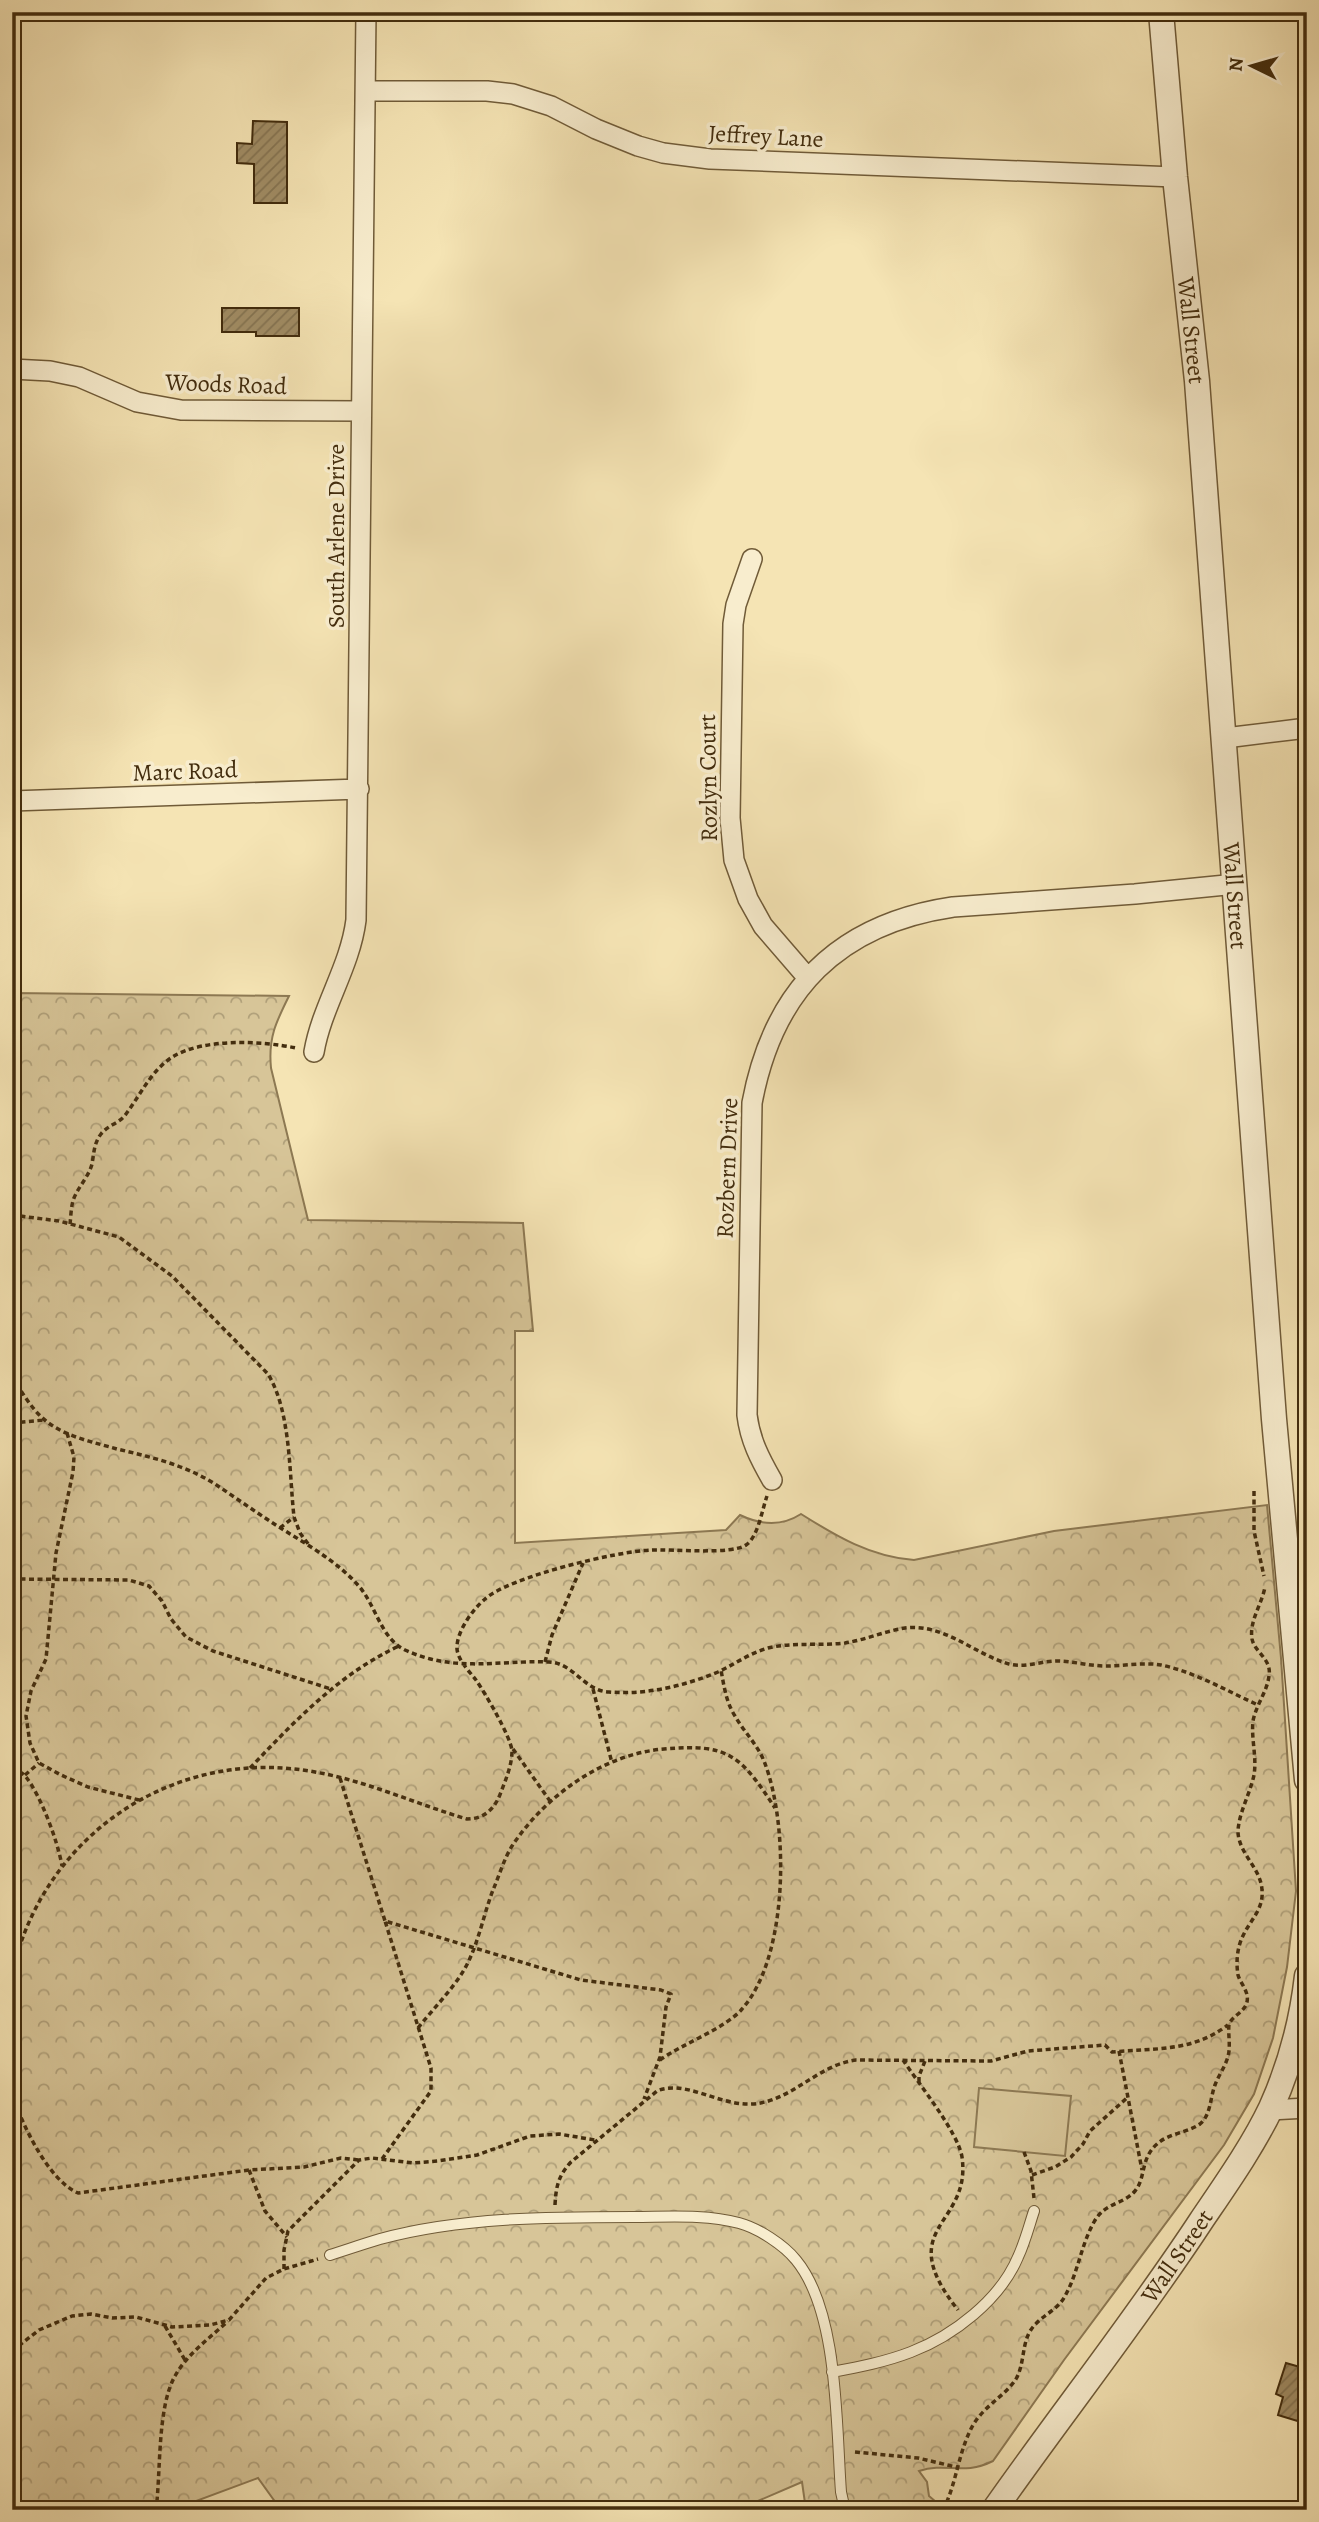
<svg xmlns="http://www.w3.org/2000/svg" width="1319" height="2522" font-family="Alegreya,serif">
	<style>
		.forest { fill: url(#forest-crowns); stroke: #8d7953; stroke-width: 2 }
		.pitch { fill: #d7c598; stroke: #8d7953; stroke-width: 2 }
		.building { fill: url(#building-hatch); stroke: #432d0e; stroke-width: 2 }
		.lines { fill: none; stroke-linecap: round; stroke-linejoin: round }
		.service-casing { stroke: #705b38; stroke-width: 12 }
		.minor-casing { stroke: #705b38; stroke-width: 22 }
		.tertiary-casing { stroke: #705b38; stroke-width: 27 }
		.path { stroke: #432d0e; stroke-width: 3.5; stroke-dasharray: 5 3.5; stroke-linecap: butt }
		.service { stroke: #f8edce; stroke-width: 10 }
		.minor { stroke: #f8edce; stroke-width: 19 }
		.tertiary { stroke: #f8edce; stroke-width: 24 }
		.labels { text-anchor: middle; stroke-width: 7; stroke-linejoin: round; paint-order: stroke }
		.street-label { font-size: 24px; fill: #432d0e; stroke: #f8edce }
	</style>
	<defs>
		<pattern id="forest-crowns" width="20" height="18" patternUnits="userSpaceOnUse" patternTransform="scale(1.75)"><rect width="20" height="18" fill="#d7c598"/><path d="M2 6a3 3 0 1 1 6 0M12 15a3 3 0 1 1 6 0" fill="none" stroke="#b0a07a"/></pattern>
		<pattern id="building-hatch" width="6" height="6" patternUnits="userSpaceOnUse" patternTransform="scale(1.75)"><rect width="6" height="6" fill="#a08c64"/><path d="M-1 1l2-2M0 6l6-6M5 7l2-2" fill="none" stroke="#847351"/></pattern>
	</defs>
	<rect width="100%" height="100%" fill="#f5e4b4"/>
	<filter id="stains"><feTurbulence type="fractalNoise" baseFrequency=".00286" numOctaves="4"/><feColorMatrix values="0 0 0 0 .2 0 0 0 0 .09 0 0 0 0 .02 0 0 0 .5 -.17"/></filter>
	<radialGradient id="worn" r=".72"><stop offset=".6" stop-color="#630" stop-opacity="0"/><stop offset="1" stop-color="#630" stop-opacity=".3"/></radialGradient>
	<path class="forest" d="M 12,993 L 289,996 C 276,1022 268,1038 271,1068 L 308,1220 L 523,1223 L 533,1331 L 515,1331 L 515,1543 L 726,1530 L 740,1515 C 761,1525 781,1527 801,1514 C 836,1536 871,1557 914,1560 L 1054,1531 L 1267,1505 L 1281,1658 L 1296,1891 L 1287,1967 L 1273,2038 L 1254,2094 L 1224,2145 L 1064,2360 L 993,2461 C 963,2476 947,2462 919,2471 L 927,2482 L 929,2496 L 936,2502 L 955,2510 L 806,2510 L 802,2482 L 737,2510 L 281,2510 L 258,2478 L 172,2510 L 12,2510 Z"/>
	<path class="pitch" d="M 979,2088 L 1071,2096 L 1065,2156 L 974,2147 Z"/>
	<path class="building" d="M 253,121 L 287,122 L 287,203 L 254,203 L 254,164 L 237,163 L 237,143 L 252,144 Z
		M 222,308 L 299,308 L 299,336 L 256,336 L 256,332 L 222,332 Z
		M 1286,2363 L 1307,2369 L 1307,2424 L 1278,2415 L 1283,2397 L 1276,2394 Z"/>
	<g class="lines">
		<defs>
			<path id="service" d="M 330,2255 C 346,2250 363,2244 380,2239 C 461,2217 550,2217 633,2217 C 668,2217 705,2214 739,2223 C 758,2228 784,2245 796,2260 C 839,2312 836,2426 841,2492 L 845,2510
				M 832,2372 C 859,2367 885,2362 911,2352 C 953,2336 1000,2300 1018,2257 C 1025,2242 1029,2226 1034,2211"/>
			<path id="minor" d="M 366,91 L 487,91 L 513,94 L 551,106 L 596,129 L 638,146 L 663,153 L 710,159 L 1175,177
				M 12,369 L 50,371 L 79,377 L 137,402 L 181,410 L 361,411
				M 752,559 L 736,605 L 733,624 L 730,818 L 734,860 L 748,899 L 763,926 L 807,977
				M 1225,738 L 1307,728
				M 12,801 L 359,789
				M 314,1052 C 322,1006 350,967 356,920 L 366,12
				M 772,1480 C 760,1459 750,1440 747,1415 L 752,1103 C 773,990 838,924 953,907 L 1135,894 L 1236,884
				M 1270,2110 L 1307,2108"/>
			<g id="tertiary">
				<path id="s1" d="M 1161,12 L 1175,177 L 1197,381 L 1274,1419 L 1307,1780"/>
				<path id="s2" d="M 994,2510 C 1062,2413 1136,2320 1201,2221 C 1224,2187 1253,2146 1271,2108 C 1289,2068 1302,2020 1307,1976"/>
			</g>
		</defs>
		<use href="#service" class="service-casing"/>
		<use href="#minor" class="minor-casing"/>
		<use href="#tertiary" class="tertiary-casing"/>
		<path class="path" d="M 12,1215 L 59,1221 L 119,1237 L 172,1276 L 268,1374 C 291,1412 289,1472 294,1517 L 300,1533 L 309,1545
			M 70,1224 C 71,1216 71,1205 74,1198 C 79,1186 89,1176 92,1164 C 94,1153 94,1143 101,1134 C 108,1125 120,1123 126,1114 C 141,1094 152,1069 174,1056 C 205,1038 263,1041 296,1048
			M 12,1377 C 22,1392 32,1410 46,1421 C 66,1437 93,1442 117,1449 C 151,1457 185,1465 215,1484 C 236,1498 257,1513 279,1527 C 306,1544 335,1560 357,1584 C 376,1604 380,1638 405,1650 C 455,1673 498,1660 549,1662 C 574,1663 584,1691 609,1692 C 647,1695 684,1686 718,1672 C 735,1664 750,1653 768,1648 C 793,1642 820,1646 845,1643 C 865,1640 885,1631 905,1628 C 944,1623 974,1654 1009,1664 C 1026,1668 1041,1661 1057,1661 C 1073,1661 1089,1666 1106,1666 C 1124,1666 1144,1662 1161,1665 C 1195,1672 1227,1691 1258,1705
			M 12,1423 L 44,1420
			M 67,1433 L 74,1457 L 73,1472 L 56,1553 L 46,1659 L 31,1691 L 26,1716 L 30,1743 L 39,1763 L 61,1775 L 88,1787 L 139,1800
			M 1254,1491 L 1254,1531 L 1264,1576
			M 280,1528 L 294,1517
			M 12,1579 L 129,1580 L 149,1586 L 162,1601 L 171,1619 L 186,1637 L 213,1651 L 331,1689
			M 545,1662 L 552,1635 L 583,1563
			M 593,1689 L 612,1763
			M 513,1749 L 550,1801
			M 12,1768 C 17,1770 23,1773 26,1777 C 41,1796 58,1842 62,1866
			M 250,1768 C 295,1721 339,1674 399,1646
			M 25,1775 L 39,1763
			M 340,1778 L 385,1921
			M 12,1974 C 43,1834 175,1746 315,1772 C 367,1781 416,1804 467,1819 C 484,1819 495,1809 501,1792 C 506,1779 512,1765 512,1751 C 511,1737 485,1693 476,1680 C 469,1671 458,1660 457,1649 C 456,1632 473,1609 485,1599 C 509,1577 617,1551 652,1550 C 673,1549 731,1555 746,1545 C 758,1537 762,1510 767,1496
			M 418,2028 C 433,2009 452,1990 464,1970 C 478,1946 483,1916 493,1890 C 499,1876 504,1859 512,1846 C 545,1796 603,1754 664,1749 C 729,1743 741,1756 775,1808
			M 1119,2051 L 1142,2170
			M 660,2060 C 682,2044 726,2028 742,2009 C 789,1956 789,1824 764,1761 C 757,1744 744,1732 735,1716 C 726,1702 724,1686 721,1670
			M 903,2060 C 918,2083 958,2132 962,2157 C 972,2227 891,2225 958,2310
			M 919,2082 L 919,2076 L 925,2061
			M 12,2094 C 22,2124 48,2180 78,2193 L 249,2170 L 304,2167 L 341,2158 L 359,2160
			M 1024,2152 L 1031,2171 L 1034,2198
			M 382,2159 L 431,2091 L 431,2068 L 385,1921 L 581,1980 L 661,1990 L 671,1994 L 666,2007 L 660,2057 L 644,2099
			M 249,2170 L 265,2211 L 287,2237
			M 1032,2175 L 1055,2167 L 1071,2157 L 1083,2144 L 1090,2131 L 1128,2097
			M 555,2205 C 556,2187 558,2176 571,2162 L 657,2091 C 685,2079 719,2106 752,2104 C 791,2102 817,2065 856,2060 L 991,2061 L 1028,2051 L 1105,2045 L 1112,2052 C 1156,2048 1192,2052 1228,2025
			M 284,2269 L 284,2250 L 288,2231 L 359,2160 L 372,2158 L 413,2163 L 438,2161 L 477,2155 L 530,2136 L 559,2134 L 595,2140
			M 165,2326 L 185,2360
			M 12,2351 L 39,2330 L 72,2316 L 91,2314 L 112,2318 L 136,2317 L 172,2327 L 210,2325 L 229,2320 L 266,2278 L 284,2269 L 318,2259
			M 855,2452 L 918,2458 L 956,2467
			M 156,2510 C 161,2471 157,2408 175,2376 C 187,2354 210,2338 228,2321
			M 943,2510 C 957,2483 958,2452 973,2425 C 985,2405 1005,2396 1016,2379 C 1024,2365 1022,2347 1029,2333 C 1038,2316 1057,2312 1065,2296 C 1078,2273 1081,2245 1094,2222 C 1105,2202 1123,2205 1135,2191 C 1146,2178 1140,2159 1157,2144 C 1169,2133 1187,2133 1200,2124 C 1211,2115 1210,2098 1215,2085 C 1219,2074 1228,2063 1229,2051 C 1230,2042 1228,2033 1229,2024 C 1233,2016 1242,2013 1246,2005 C 1251,1993 1241,1985 1238,1975 C 1236,1963 1237,1949 1242,1938 C 1249,1921 1264,1910 1262,1890 C 1261,1868 1238,1853 1238,1831 C 1239,1812 1250,1794 1254,1775 C 1257,1757 1251,1739 1253,1721 C 1256,1705 1267,1692 1269,1676 C 1272,1659 1255,1653 1252,1639 C 1249,1621 1262,1604 1265,1587"/>
		<use href="#service" class="service"/>
		<use href="#minor" class="minor"/>
		<use href="#tertiary" class="tertiary"/>
	</g>
	<g class="labels">
		<g class="street-label">
			<text transform="translate(766 136) rotate(3)" y="8">Jeffrey Lane</text>
			<text dy="8" stroke="none"><textPath href="#s1" startOffset="320">Wall Street</textPath></text>
			<text transform="translate(226 384) rotate(2)" y="8">Woods Road</text>
			<text transform="translate(336 536) rotate(-90)" y="8">South Arlene Drive</text>
			<text transform="translate(185 771) rotate(-2)" y="8">Marc Road</text>
			<text transform="translate(708 778) rotate(-91)" y="8">Rozlyn Court</text>
			<text dy="8" stroke="none"><textPath href="#s1" startOffset="887">Wall Street</textPath></text>
			<text transform="translate(727 1168) rotate(-88)" y="8">Rozbern Drive</text>
			<text dy="8" stroke="none"><textPath href="#s2" startOffset="313">Wall Street</textPath></text>
		</g>
	</g>
	<rect width="1319" height="2522" fill="none" stroke="#f5e4b4" stroke-width="42"/>
	<rect x="14" y="14" width="1291" height="2494" fill="none" stroke="#432d0e" stroke-width="3.5"/>
	<rect x="21" y="21" width="1277" height="2480" fill="none" stroke="#432d0e" stroke-width="2"/>
	<g transform="translate(1252 66) rotate(275)" stroke="#f8edce" stroke-width="5" paint-order="stroke">
	<path d="M0-5L12 26L0 18L-12 26Z" fill="#432d0e"/>
	<text y="-10" font-size="19" font-weight="bold" text-anchor="middle" fill="#432d0e">N</text>
	</g>
	<rect width="100%" height="100%" filter="url(#stains)"/>
	<rect width="100%" height="100%" fill="url(#worn)"/>
</svg>
